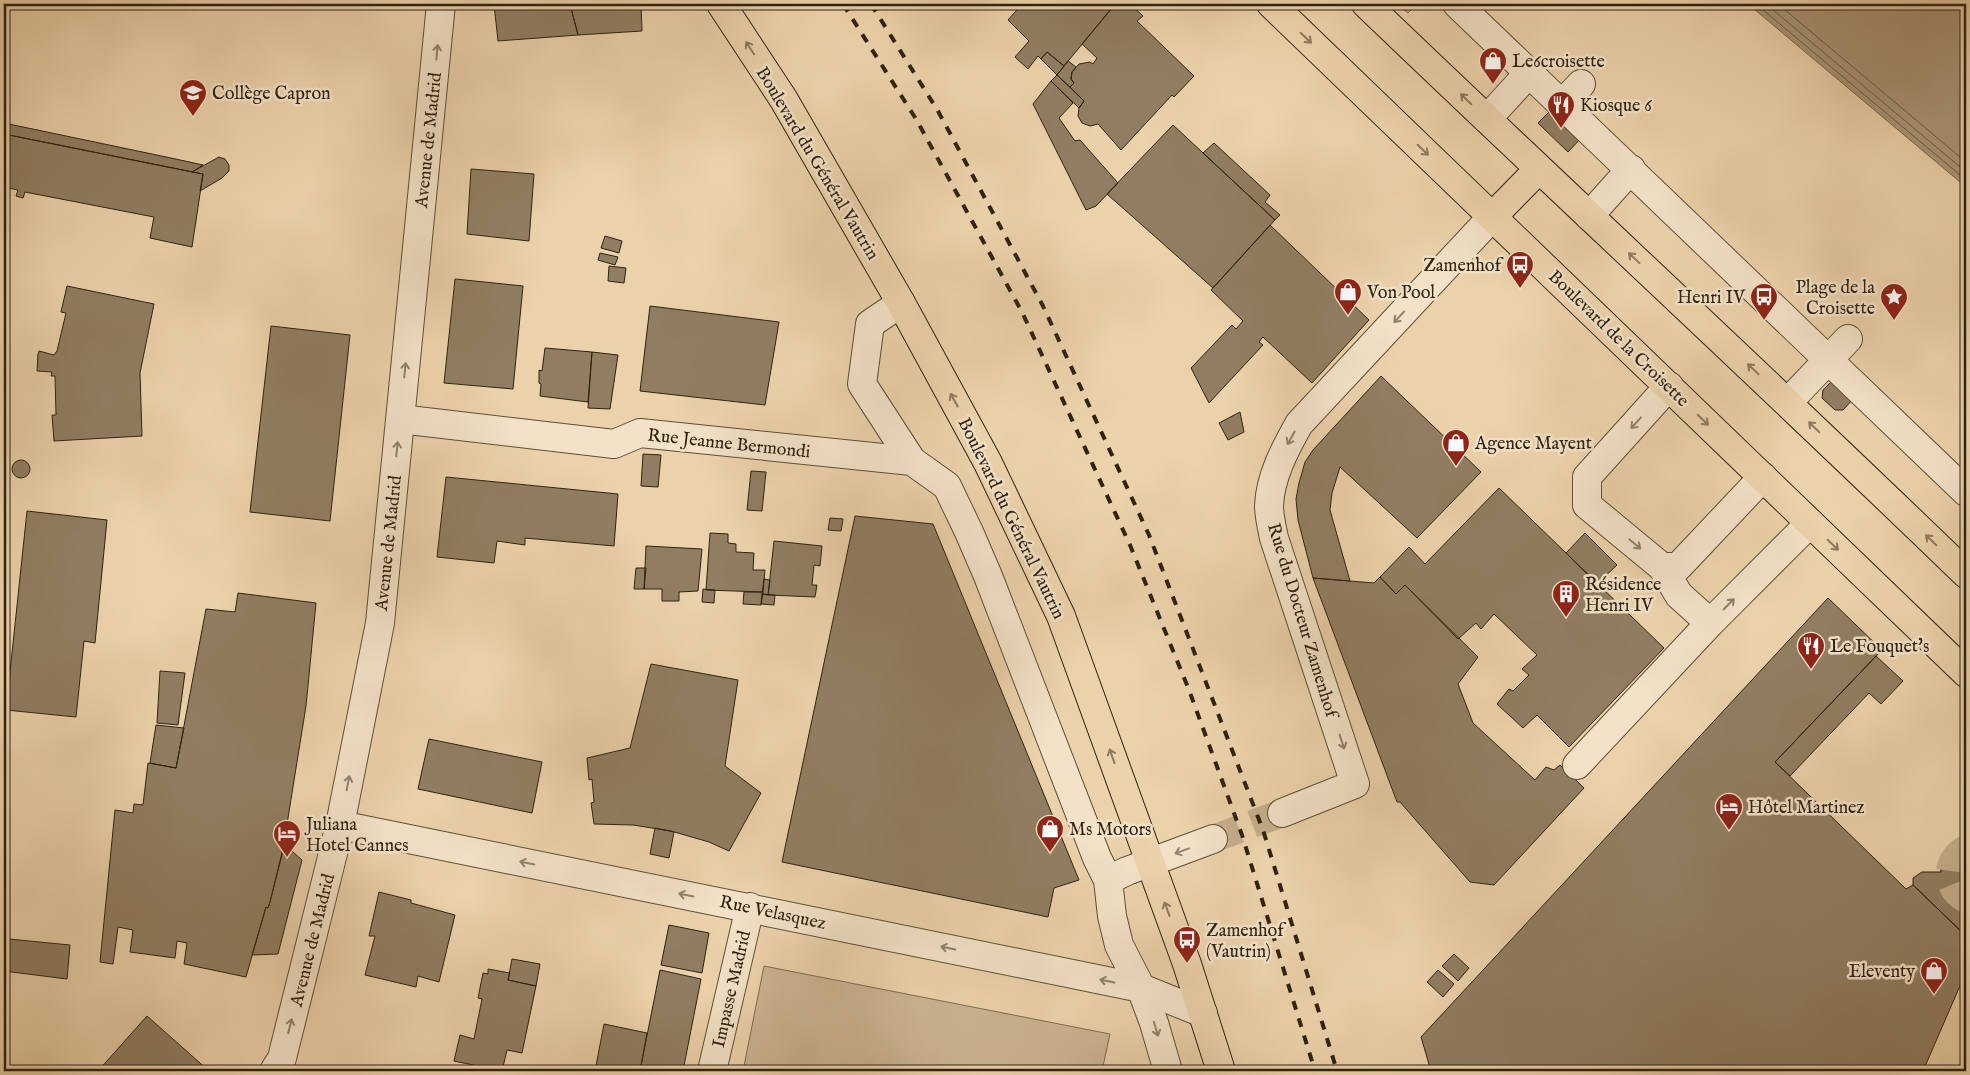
<svg xmlns="http://www.w3.org/2000/svg" width="1970" height="1075" font-family="'IM FELL English',serif">
	<style>
		.green { fill: #ccb491; stroke: #7d6b52 }
		.water { fill: #ab9677; stroke: #79684f }
		.lines { fill: none; stroke-linecap: round; stroke-linejoin: round }
		.shore { stroke: #6c5c44; stroke-width: 1 }
		.building { fill: #917e62; stroke: #2e2212 }
		.minor-tunnel { stroke: #c6af8c; stroke-width: 28; stroke-dasharray: 28 14; stroke-linecap: butt }
		.minor-casing { stroke: #5e4e38; stroke-width: 30 }
		.major-casing { stroke: #2e2212; stroke-width: 30 }
		.minor { stroke: #f3e2c8; stroke-width: 28 }
		.major { stroke: #ecd2ab; stroke-width: 28 }
		.rail { stroke: #2e2212; stroke-width: 4; stroke-dasharray: 9 9; stroke-linecap: butt }
		.oneway { stroke: #8d7a5e }
		.oneway2 { stroke: #90826d }
		.labels { text-anchor: middle; stroke-width: 5; stroke-linejoin: round; paint-order: stroke }
		.poi-label { font-size: 18px; fill: #2e2212; stroke: #f3e2c8; text-anchor: start }
		.street-label { font-size: 18px; fill: #2e2212; stroke: #f3e2c8 }
	</style>
	<rect width="100%" height="100%" fill="#ecd2ab"/>
	<filter id="stains"><feTurbulence type="fractalNoise" baseFrequency=".004" numOctaves="4"/><feColorMatrix values="0 0 0 0 .2 0 0 0 0 .09 0 0 0 0 .02 0 0 0 .5 -.17"/></filter>
	<radialGradient id="worn" r=".72"><stop offset=".6" stop-color="#630" stop-opacity="0"/><stop offset="1" stop-color="#630" stop-opacity=".3"/></radialGradient>
	<path class="green" d="M 1397,4 L 1417,4 L 1408,13 Z
		M 764,966 L 1110,1034 L 1102,1071 L 743,1071 Z"/>
	<path class="water" d="M 1748,4 L 1966,4 L 1966,187 Z"/>
	<g class="lines">
		<path class="shore" d="M 1756,4 L 1966,180
			M 1766,4 L 1966,172
			M 1778,4 L 1966,162"/>
	</g>
	<path class="building" d="M 494,4 L 570,4 L 578,35 L 498,41 Z
		M 570,4 L 641,4 L 642,31 L 578,35 Z
		M 982,4 L 994,4 L 994,5 L 984,9 Z
		M 1022,4 L 1108,4 L 1113,7 L 1064,66 L 1047,52 L 1041,59 L 1038,56 L 1028,69 L 1015,57 L 1029,41 L 1008,20 Z
		M 1115,4 L 1130,4 L 1143,16 L 1137,21 L 1194,76 L 1174,97 L 1172,95 L 1121,150 L 1098,124 L 1090,126 L 1082,123 L 1078,116 L 1079,108 L 1084,101 L 1070,87 L 1074,83 L 1071,79 L 1072,72 L 1079,64 L 1090,62 L 1093,64 L 1097,58 L 1082,44 Z
		M 1047,52 L 1064,66 L 1057,75 L 1041,59 Z
		M 1068,61 L 1076,67 L 1072,72 L 1071,79 L 1074,83 L 1070,87 L 1057,75 Z
		M 1057,75 L 1084,101 L 1079,108 L 1051,81 Z
		M 1051,81 L 1073,103 L 1059,118 L 1075,141 L 1080,140 L 1118,183 L 1096,206 L 1086,210 L 1033,104 Z
		M 1553,108 L 1583,136 L 1568,152 L 1538,123 Z
		M 4,123 L 171,158 L 203,165 L 192,172 L 4,134 Z
		M 1173,125 L 1275,220 L 1213,288 L 1107,194 Z
		M 4,134 L 203,174 L 192,247 L 150,238 L 154,217 L 25,192 L 23,198 L 16,196 L 18,190 L 4,187 Z
		M 1214,143 L 1270,195 L 1265,202 L 1280,215 L 1275,220 L 1203,153 Z
		M 219,157 L 225,159 L 229,165 L 229,171 L 222,178 L 200,191 L 203,174 L 192,172 Z
		M 471,169 L 534,174 L 529,241 L 467,234 Z
		M 1270,225 L 1369,320 L 1312,383 L 1263,337 L 1259,342 L 1263,345 L 1209,403 L 1191,368 L 1232,325 L 1236,329 L 1243,321 L 1211,290 Z
		M 605,236 L 622,241 L 619,253 L 601,248 Z
		M 600,253 L 618,257 L 615,265 L 598,260 Z
		M 609,266 L 626,268 L 624,283 L 608,281 Z
		M 455,279 L 523,286 L 513,389 L 444,383 Z
		M 67,286 L 154,304 L 140,373 L 142,436 L 54,441 L 52,415 L 56,415 L 55,376 L 51,376 L 52,372 L 37,371 L 38,354 L 39,351 L 54,355 L 57,351 L 66,313 L 61,312 Z
		M 650,306 L 779,322 L 765,405 L 640,391 Z
		M 271,326 L 350,335 L 330,521 L 250,512 Z
		M 545,348 L 592,352 L 588,402 L 540,396 L 541,384 L 539,383 L 539,370 L 542,371 Z
		M 592,352 L 618,355 L 610,409 L 588,408 Z
		M 1381,376 L 1481,472 L 1417,538 L 1340,467 L 1332,493 L 1330,510 L 1350,581 L 1313,578 L 1298,520 L 1296,499 L 1299,483 L 1305,462 L 1313,450 Z
		M 1836,377 L 1856,396 L 1843,410 L 1835,410 L 1822,398 L 1823,390 Z
		M 1240,412 L 1244,432 L 1228,440 L 1219,423 Z
		M 643,454 L 661,455 L 658,487 L 641,486 Z
		M12 469a9 9 0 1 1 18 0a9 9 0 1 1-18 0Z
		M 751,471 L 766,472 L 762,511 L 747,510 Z
		M 446,477 L 618,494 L 614,546 L 525,538 L 525,545 L 497,541 L 494,563 L 437,557 Z
		M 1499,488 L 1664,648 L 1569,747 L 1537,715 L 1523,728 L 1497,704 L 1509,689 L 1513,691 L 1529,675 L 1522,669 L 1537,655 L 1494,614 L 1481,629 L 1476,623 L 1458,639 L 1405,585 L 1396,594 L 1380,577 L 1409,547 L 1425,564 Z
		M 27,511 L 107,520 L 95,643 L 84,641 L 76,717 L 6,710 Z
		M 855,516 L 933,524 L 1079,880 L 1054,888 L 1048,917 L 782,862 Z
		M 830,518 L 843,519 L 841,531 L 828,530 Z
		M 710,533 L 728,534 L 728,543 L 736,544 L 736,552 L 754,553 L 753,570 L 765,570 L 763,592 L 706,590 Z
		M 1585,533 L 1617,565 L 1597,584 L 1566,553 Z
		M 774,541 L 822,546 L 820,566 L 814,565 L 812,585 L 817,585 L 815,597 L 768,595 Z
		M 646,546 L 702,549 L 698,591 L 679,592 L 679,601 L 662,601 L 662,589 L 644,589 Z
		M 636,568 L 646,568 L 644,589 L 634,589 Z
		M 1380,577 L 1396,594 L 1405,585 L 1478,657 L 1458,684 L 1473,723 L 1535,780 L 1546,767 L 1554,770 L 1560,765 L 1584,788 L 1494,885 L 1470,882 L 1400,802 L 1397,802 L 1313,578 L 1374,583 Z
		M 764,579 L 770,580 L 768,595 L 762,594 Z
		M 703,589 L 715,590 L 714,603 L 702,602 Z
		M 744,592 L 763,592 L 761,605 L 743,604 Z
		M 238,593 L 316,603 L 306,706 L 282,855 L 270,902 L 268,908 L 266,907 L 246,977 L 184,964 L 187,943 L 177,941 L 175,958 L 130,952 L 133,930 L 118,927 L 113,964 L 100,962 L 115,810 L 133,813 L 134,804 L 143,805 L 148,763 L 176,768 L 206,609 L 235,612 Z
		M 762,594 L 775,595 L 774,605 L 761,604 Z
		M 1828,598 L 1882,650 L 1775,762 L 1906,889 L 1913,885 L 1966,936 L 1966,972 L 1923,1071 L 1551,1071 L 1548,1068 L 1545,1071 L 1431,1071 L 1421,1037 Z
		M 1876,656 L 1903,681 L 1881,704 L 1869,693 L 1790,776 L 1775,762 Z
		M 651,664 L 738,680 L 725,766 L 761,793 L 729,851 L 709,842 L 671,831 L 633,825 L 594,824 L 591,803 L 594,802 L 592,779 L 589,780 L 587,758 L 630,748 Z
		M 160,671 L 185,673 L 178,725 L 157,723 Z
		M 156,725 L 184,728 L 176,768 L 150,763 Z
		M 429,739 L 542,762 L 532,813 L 418,789 Z
		M 655,828 L 674,832 L 669,858 L 650,854 Z
		M 1966,839 L 1966,936 L 1913,885 L 1913,878 L 1922,872 L 1941,872 L 1940,864 L 1942,856 L 1948,849 L 1956,842 Z
		M 284,844 L 302,860 L 278,954 L 252,955 L 266,907 L 268,908 L 270,902 Z
		M 379,892 L 411,900 L 411,903 L 455,915 L 439,982 L 418,976 L 416,987 L 365,975 L 375,936 L 369,936 Z
		M 669,925 L 709,933 L 702,973 L 661,965 Z
		M 9,939 L 70,945 L 67,979 L 4,971 L 5,952 L 7,952 Z
		M 1454,954 L 1469,968 L 1458,981 L 1442,966 Z
		M 512,959 L 540,964 L 536,986 L 508,980 Z
		M 488,969 L 510,973 L 508,980 L 536,986 L 522,1053 L 507,1050 L 502,1071 L 454,1061 L 460,1035 L 474,1039 L 482,999 L 478,998 L 483,973 L 488,974 Z
		M 660,970 L 701,979 L 683,1071 L 640,1071 Z
		M 1438,970 L 1454,984 L 1443,997 L 1427,982 Z
		M 147,1016 L 209,1071 L 98,1071 Z
		M 604,1024 L 647,1033 L 640,1071 L 595,1071 Z"/>
	<g class="lines">
		<path class="minor-tunnel" d="M 1213,839 L 1282,813
			M 1966,849 C 1945,860 1944,888 1966,899"/>
		<defs>
			<path id="minor" d="M 1457,4 L 1966,492
				M 1562,104 L 1581,84
				M 1487,119 L 1529,73
				M 1589,216 L 1631,169
				M 901,303 L 870,324 L 862,384 L 912,461 L 947,486 L 969,532 L 988,576 L 1097,858 L 1108,880
				M 1669,386 L 1587,477 L 1587,505 L 1662,567 L 1678,567 L 1763,477
				M 1788,402 L 1848,339
				M 400,419 L 614,444 L 640,433 L 912,461
				M 1662,567 L 1679,595 L 1710,623 L 1810,523
				M 1577,765 L 1710,623
				M 1282,813 L 1355,784 L 1274,538 C 1272,528 1269,516 1269,506 C 1270,477 1285,449 1299,424 L 1492,217
				M 340,825 L 1141,988 L 1203,1013
				M 274,1071 L 282,1058 L 340,825 L 380,623 L 441,4
				M 712,1071 L 750,907
				M 1168,1071 L 1154,1023 L 1141,988 L 1119,945 L 1112,916 L 1108,880 L 1127,871 L 1213,839"/>
			<path id="major" d="M 721,4 L 784,100 L 901,303 L 988,463 L 1061,616 L 1187,964 L 1221,1071
				M 1271,4 L 1966,673
				M 1366,4 C 1565,195 1768,382 1966,574
				M 1492,217 L 1539,169"/>
		</defs>
		<use href="#minor" class="minor-casing"/>
		<use href="#major" class="major-casing"/>
		<use href="#minor" class="minor"/>
		<use href="#major" class="major"/>
		<path class="rail" d="M 843,4 L 916,119 L 1022,312 L 1130,545 L 1189,690 L 1242,835 L 1315,1071
			M 871,4 L 938,111 L 1043,306 L 1149,535 L 1263,830 L 1337,1071"/>
	</g>
	<defs><path id="oneway-shaft" d="M-6 0H5M1.5-3L5.5 0L1.5 3" fill="none" stroke-width="1.6" stroke-linecap="round" stroke-linejoin="round" transform="scale(1.25)"/></defs>
	<g class="oneway">
		<use href="#oneway-shaft" transform="translate(1306 38) rotate(44)"/>
		<use href="#oneway-shaft" transform="translate(750 48) rotate(-123)"/>
		<use href="#oneway-shaft" transform="translate(1466 99) rotate(-136)"/>
		<use href="#oneway-shaft" transform="translate(1423 150) rotate(44)"/>
		<use href="#oneway-shaft" transform="translate(1634 258) rotate(-137)"/>
		<use href="#oneway-shaft" transform="translate(1753 369) rotate(-137)"/>
		<use href="#oneway-shaft" transform="translate(954 400) rotate(-119)"/>
		<use href="#oneway-shaft" transform="translate(1703 420) rotate(44)"/>
		<use href="#oneway-shaft" transform="translate(1814 427) rotate(-136)"/>
		<use href="#oneway-shaft" transform="translate(1931 540) rotate(-136)"/>
		<use href="#oneway-shaft" transform="translate(1833 545) rotate(44)"/>
		<use href="#oneway-shaft" transform="translate(1112 756) rotate(-110)"/>
		<use href="#oneway-shaft" transform="translate(1167 909) rotate(-110)"/>
	</g>
	<g class="oneway2">
		<use href="#oneway-shaft" transform="translate(437 52) rotate(-85)"/>
		<use href="#oneway-shaft" transform="translate(1399 317) rotate(133)"/>
		<use href="#oneway-shaft" transform="translate(405 370) rotate(-84)"/>
		<use href="#oneway-shaft" transform="translate(1636 423) rotate(132)"/>
		<use href="#oneway-shaft" transform="translate(1291 438) rotate(119)"/>
		<use href="#oneway-shaft" transform="translate(397 449) rotate(-84)"/>
		<use href="#oneway-shaft" transform="translate(1635 544) rotate(40)"/>
		<use href="#oneway-shaft" transform="translate(1729 604) rotate(-45)"/>
		<use href="#oneway-shaft" transform="translate(1342 742) rotate(72)"/>
		<use href="#oneway-shaft" transform="translate(348 783) rotate(-79)"/>
		<use href="#oneway-shaft" transform="translate(1182 851) rotate(160)"/>
		<use href="#oneway-shaft" transform="translate(527 863) rotate(-169)"/>
		<use href="#oneway-shaft" transform="translate(686 895) rotate(-169)"/>
		<use href="#oneway-shaft" transform="translate(948 948) rotate(-168)"/>
		<use href="#oneway-shaft" transform="translate(1107 981) rotate(-168)"/>
		<use href="#oneway-shaft" transform="translate(290 1026) rotate(-76)"/>
		<use href="#oneway-shaft" transform="translate(1156 1029) rotate(73)"/>
	</g>
	<defs>
		<symbol id="shop-pin" viewBox="-11 -11 22 30"><path d="M0 17L-7.5 6A9.5 9.5 0 1 1 7.5 6Z" fill="#8f2418" stroke="#f3e2c8"/><path d="M-5-2.5h2.3a2.7 3.5 0 0 1 5.4 0H5L5.5 6h-11ZM-1.5-2.5h3a1.5 2.3 0 0 0-3 0Z" fill="#fff"/></symbol>
		<symbol id="school-pin" viewBox="-11 -11 22 30"><path d="M0 17L-7.5 6A9.5 9.5 0 1 1 7.5 6Z" fill="#8f2418" stroke="#f3e2c8"/><path d="M0-5L7-2L0 1L-7-2ZM-4 1L0 2.5L4 1V4Q0 6-4 4Z" fill="#fff"/></symbol>
		<symbol id="restaurant-pin" viewBox="-11 -11 22 30"><path d="M0 17L-7.5 6A9.5 9.5 0 1 1 7.5 6Z" fill="#8f2418" stroke="#f3e2c8"/><path d="M-5-6h1v4h1v-4h1v4h1v-4h1v5L-1.5 .5V6h-2V.5L-5-1ZM5-6V6H3V1.5H1.5Q1.5-4 5-6Z" fill="#fff"/></symbol>
		<symbol id="bus-pin" viewBox="-11 -11 22 30"><path d="M0 17L-7.5 6A9.5 9.5 0 1 1 7.5 6Z" fill="#8f2418" stroke="#f3e2c8"/><path d="M-5-6H5V4H4V6H2V4H-2V6H-4V4H-5ZM-3.5-4V0h7V-4ZM-3.5 1.2v1.5H-2V1.2ZM2 1.2v1.5H3.5V1.2Z" fill="#fff"/></symbol>
		<symbol id="sight-pin" viewBox="-11 -11 22 30"><path d="M0 17L-7.5 6A9.5 9.5 0 1 1 7.5 6Z" fill="#8f2418" stroke="#f3e2c8"/><path d="M0-6L1.8-2.2L6-1.7L2.9 1.2L3.7 5.4L0 3.3L-3.7 5.4L-2.9 1.2L-6-1.7L-1.8-2.2Z" fill="#fff"/></symbol>
		<symbol id="building-pin" viewBox="-11 -11 22 30"><path d="M0 17L-7.5 6A9.5 9.5 0 1 1 7.5 6Z" fill="#8f2418" stroke="#f3e2c8"/><path d="M-4-6H4V6H1V3H-1V6H-4ZM-2.5-4.3h1.7v1.8h-1.7ZM.8-4.3h1.7v1.8H.8ZM-2.5-1h1.7V.8h-1.7ZM.8-1h1.7V.8H.8Z" fill="#fff"/></symbol>
		<symbol id="hotel-pin" viewBox="-11 -11 22 30"><path d="M0 17L-7.5 6A9.5 9.5 0 1 1 7.5 6Z" fill="#8f2418" stroke="#f3e2c8"/><path d="M-6-4.5h1.5V1H6V5H4.5V3h-9V5H-6ZM-4 0a1.8 1.8 0 1 1 3.6 0ZM.5 0V-2.5h3Q6-2.5 6 0Z" fill="#fff"/></symbol>
	</defs>
	<g fill-rule="evenodd">
		<use href="#shop-pin" x="1477" y="45" width="32" height="43"/>
		<use href="#school-pin" x="177" y="77" width="32" height="43"/>
		<use href="#restaurant-pin" x="1545" y="89" width="32" height="43"/>
		<use href="#bus-pin" x="1504" y="249" width="32" height="43"/>
		<use href="#shop-pin" x="1332" y="276" width="32" height="43"/>
		<use href="#bus-pin" x="1748" y="281" width="32" height="43"/>
		<use href="#sight-pin" x="1878" y="281" width="32" height="43"/>
		<use href="#shop-pin" x="1440" y="427" width="32" height="43"/>
		<use href="#building-pin" x="1550" y="578" width="32" height="43"/>
		<use href="#restaurant-pin" x="1795" y="630" width="32" height="43"/>
		<use href="#hotel-pin" x="1713" y="791" width="32" height="43"/>
		<use href="#shop-pin" x="1034" y="813" width="32" height="43"/>
		<use href="#hotel-pin" x="271" y="818" width="32" height="43"/>
		<use href="#bus-pin" x="1171" y="924" width="32" height="43"/>
		<use href="#shop-pin" x="1918" y="955" width="32" height="43"/>
	</g>
	<g class="labels">
		<g class="poi-label">
			<text x="1512" y="67">Le6croisette</text>
			<text x="212" y="99">Collège Capron</text>
			<text x="1580" y="111">Kiosque 6</text>
			<text x="1501" y="271" text-anchor="end">Zamenhof</text>
			<text x="1875" y="293" text-anchor="end">Plage de la<tspan x="1875" dy="21">Croisette</tspan></text>
			<text x="1367" y="298">Von Pool</text>
			<text x="1745" y="303" text-anchor="end">Henri IV</text>
			<text x="1475" y="449">Agence Mayent</text>
			<text x="1585" y="590">Résidence<tspan x="1585" dy="21">Henri IV</tspan></text>
			<text x="1830" y="652">Le Fouquet's</text>
			<text x="1748" y="813">Hôtel Martinez</text>
			<text x="306" y="830">Juliana<tspan x="306" dy="21">Hotel Cannes</tspan></text>
			<text x="1069" y="835">Ms Motors</text>
			<text x="1206" y="936">Zamenhof<tspan x="1206" dy="21">(Vautrin)</tspan></text>
			<text x="1915" y="977" text-anchor="end">Eleventy</text>
		</g>
		<g class="street-label">
			<text transform="translate(428 140) rotate(-84)" y="6">Avenue de Madrid</text>
			<text transform="translate(818 163) rotate(59)" y="6">Boulevard du Général Vautrin</text>
			<text transform="translate(1619 338) rotate(44)" y="6">Boulevard de la Croisette</text>
			<text transform="translate(729 443) rotate(6)" y="6">Rue Jeanne Bermondi</text>
			<text transform="translate(1012 518) rotate(64)" y="6">Boulevard du Général Vautrin</text>
			<text transform="translate(388 543) rotate(-84)" y="6">Avenue de Madrid</text>
			<text transform="translate(1303 620) rotate(73)" y="6">Rue du Docteur Zamenhof</text>
			<text transform="translate(773 912) rotate(12)" y="6">Rue Velasquez</text>
			<text transform="translate(312 940) rotate(-76)" y="6">Avenue de Madrid</text>
			<text transform="translate(731 989) rotate(-77)" y="6">Impasse Madrid</text>
		</g>
	</g>
	<rect width="1970" height="1075" fill="none" stroke="#ecd2ab" stroke-width="20"/>
	<rect x="5" y="5" width="1960" height="1065" fill="none" stroke="#2e2212" stroke-width="2.5"/>
	<rect x="10" y="10" width="1950" height="1055" fill="none" stroke="#2e2212"/>
	<rect width="100%" height="100%" filter="url(#stains)"/>
	<rect width="100%" height="100%" fill="url(#worn)"/>
</svg>
